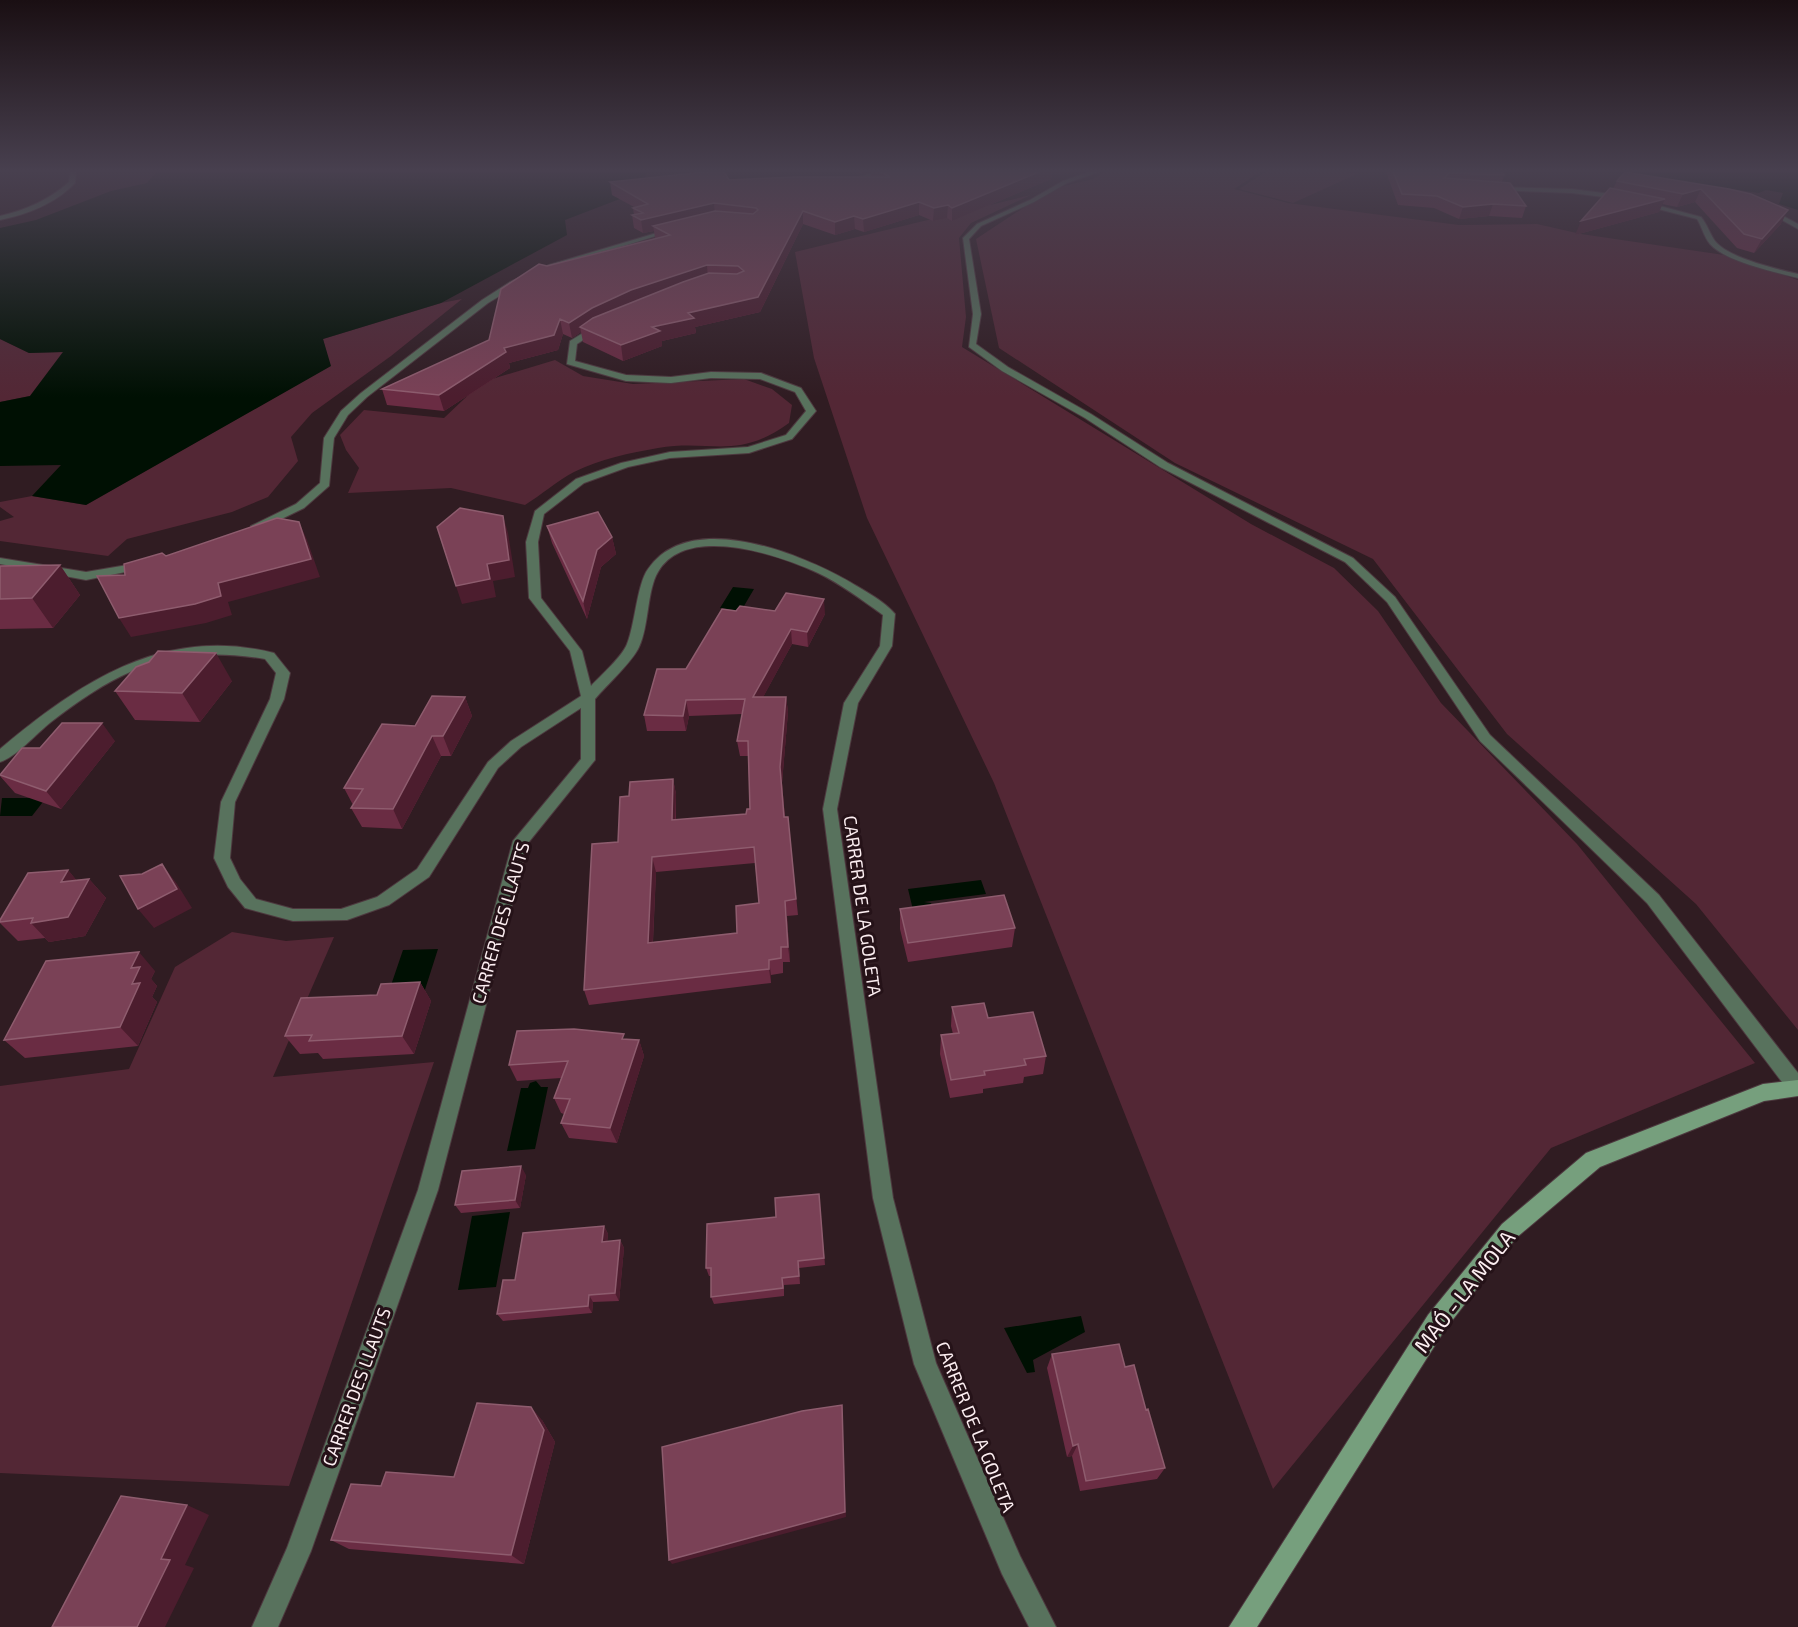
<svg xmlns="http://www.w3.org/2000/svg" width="1798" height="1627" font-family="'Exo 2',sans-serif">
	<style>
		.green { fill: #532735 }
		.water { fill: #001003 }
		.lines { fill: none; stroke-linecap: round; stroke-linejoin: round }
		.lane-casing { stroke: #4d393f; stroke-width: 2 }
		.street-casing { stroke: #4d393f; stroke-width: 2 }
		.secondary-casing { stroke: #4d393f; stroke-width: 2 }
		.lane { fill: #58725d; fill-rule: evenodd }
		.street { fill: #58725d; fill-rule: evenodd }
		.secondary { fill: #769f7d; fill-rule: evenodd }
		.wall { fill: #6a2c43; fill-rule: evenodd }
		.shaded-wall { fill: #4c1d2e }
		.building { fill: #7a4156; stroke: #8e5c6e; stroke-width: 1.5; fill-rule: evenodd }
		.labels { text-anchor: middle; stroke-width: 6; stroke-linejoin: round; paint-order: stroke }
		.street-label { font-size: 18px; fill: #fceef1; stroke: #251218 }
		.near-street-label { font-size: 21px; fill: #fceef1; stroke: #251218 }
	</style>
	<rect width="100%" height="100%" fill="#301c22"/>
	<path class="green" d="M 1108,169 L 1265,169 L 1234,189 L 1288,203 L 1459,225 L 1537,224 L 1581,234 L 1724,255 L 1798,280 L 1798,1030 L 1696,904 L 1507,734 L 1373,559 L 1175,463 L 999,348 L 976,239 L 1052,189 L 1093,179 Z
		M 1270,169 C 1300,169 1328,168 1357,174 L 1293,203 L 1239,189 Z
		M 1031,195 L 971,223 L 959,238 L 966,317 L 962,347 L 1251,524 L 1334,568 L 1378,611 L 1441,703 L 1577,844 L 1755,1063 L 1551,1148 L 1273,1489 L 994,783 L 867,518 L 814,358 L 795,252 Z
		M 462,299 L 391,356 L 312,413 L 291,437 L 298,461 L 268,497 L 232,512 L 127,539 L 108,556 L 0,541 L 0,521 L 14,517 L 0,507 L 0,502 L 32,496 L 86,505 L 330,366 L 323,339 L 441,303 Z
		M 0,339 L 29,353 L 63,352 L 30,396 L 0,402 Z
		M 555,360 L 583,376 L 633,384 L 744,379 L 772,389 L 792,405 L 789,423 C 737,461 712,439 658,448 C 630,453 600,459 574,472 C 557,481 541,495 525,505 L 451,488 L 348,493 L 359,468 L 346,450 L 340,435 L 364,410 L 444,418 L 482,382 Z
		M 232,932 L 286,941 L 334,937 L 273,1077 L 434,1062 L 289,1486 L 0,1473 L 0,1086 L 129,1069 L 175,967 Z"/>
	<path class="water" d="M 159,169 L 643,169 L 647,173 L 638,192 L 565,220 L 567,235 L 441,303 L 323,339 L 331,366 L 86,505 L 32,496 L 61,465 L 0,466 L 0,402 L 30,396 L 63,352 L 29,353 L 0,339 L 0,228 L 36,220 L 111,191 L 147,183 Z
		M 1574,169 L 1798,169 L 1798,210 L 1779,204 L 1783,193 L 1766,190 L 1759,193 L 1627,174 Z
		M 733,587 L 754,589 L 741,611 L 720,608 Z
		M 2,798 L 46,798 L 32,816 L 0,816 Z
		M 981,880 L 986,894 L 924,902 L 931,903 L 933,911 L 914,914 L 908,889 Z
		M 438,949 L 422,999 L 388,994 L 403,950 Z
		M 536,1081 L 541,1087 L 548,1087 L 535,1149 L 507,1151 L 521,1088 L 528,1088 L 530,1083 Z
		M 510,1212 L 496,1287 L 458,1290 L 472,1216 Z
		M 1081,1316 L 1085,1332 L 1033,1360 L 1035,1372 L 1027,1373 L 1004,1328 Z"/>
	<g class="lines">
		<defs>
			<path id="lane" d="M 1766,209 L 1770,209 L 1798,224 L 1798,229 L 1766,211 Z"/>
			<path id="street" d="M 65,169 L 76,172 L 75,183 C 55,204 28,214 0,220 L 0,216 C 26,210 49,200 69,182 L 70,173 Z
				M 887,169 L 898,169 L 847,183 L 844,181 Z
				M 1097,169 L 1107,169 L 1067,183 L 1034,202 L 981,226 L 969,239 L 981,314 L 976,344 L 1008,367 L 1091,414 L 1168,463 L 1353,558 L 1395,597 L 1490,735 L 1659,895 L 1798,1073 L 1798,1096 L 1791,1094 L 1647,903 L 1480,741 L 1387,602 L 1345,562 L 1160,467 L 1085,418 L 1002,371 L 969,347 L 973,314 L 963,238 L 977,224 L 1030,200 L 1063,181 Z
				M 1493,187 L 1572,189 L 1619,195 L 1701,217 C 1707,224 1710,234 1715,241 C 1728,258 1777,269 1798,274 L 1798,278 C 1775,272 1726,262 1710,244 C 1704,237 1702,227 1697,219 L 1619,199 L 1572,193 L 1491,190 Z
				M 670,229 L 675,230 L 554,268 L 516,286 L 488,303 L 367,397 L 348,415 L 334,438 L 329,486 L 304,508 L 259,530 L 251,530 L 251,526 L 296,504 L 320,483 L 324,438 L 341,411 L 361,393 L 482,300 L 510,282 L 549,265 Z
				M 596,325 L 603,327 L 577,344 L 575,361 L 626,375 L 671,377 L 711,372 L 761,373 L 801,388 L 816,411 L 792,439 L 749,453 L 670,458 L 628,467 L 584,483 L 544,514 L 538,542 L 541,598 L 582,651 L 591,686 C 601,675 622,657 627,644 C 635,625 637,584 648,569 C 690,508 801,554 850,582 C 865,591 884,601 895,614 L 892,646 L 858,703 L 837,809 L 893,1198 L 936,1363 L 1020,1556 L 1056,1627 L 1029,1627 L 1002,1574 L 914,1364 L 873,1198 L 823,809 L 844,703 L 880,646 L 883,615 C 862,600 841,584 818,573 C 779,555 686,523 658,572 C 647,590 649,627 639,647 C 633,661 606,686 595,699 L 595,760 L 528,843 L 438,1190 L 311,1551 L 278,1627 L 252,1627 L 287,1548 L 418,1190 L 513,841 L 581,759 L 581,708 L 521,747 L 498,768 L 429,877 L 389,905 L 347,920 L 293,921 L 245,908 L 228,887 L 214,858 L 221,802 L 270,699 L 276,673 L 265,659 C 174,644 122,667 51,722 C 37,733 15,758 0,762 L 0,749 C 80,682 164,625 274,653 L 290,673 L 284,699 L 235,802 L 230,858 L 240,879 L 256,899 L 293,909 L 341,909 L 377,897 L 417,869 L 488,762 L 511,741 L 581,696 L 570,651 L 529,598 L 526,542 L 535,511 L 576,479 L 621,463 L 670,452 L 748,447 L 786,435 L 806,411 L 795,392 L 760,379 L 711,378 L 671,383 L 626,381 L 567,364 L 570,341 Z
				M 0,558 L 86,572 L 145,562 L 151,565 L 145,568 L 86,580 L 0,564 Z"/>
			<path id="secondary" d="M 1798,1080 L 1798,1096 L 1764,1101 L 1600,1167 L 1516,1238 L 1444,1331 L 1257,1627 L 1229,1627 L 1428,1315 L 1502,1224 L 1586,1153 L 1763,1084 Z"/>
		</defs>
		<use href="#lane" class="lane-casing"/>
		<use href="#street" class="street-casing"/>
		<use href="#secondary" class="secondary-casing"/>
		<use href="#lane" class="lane"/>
		<use href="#street" class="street"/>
		<use href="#secondary" class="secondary"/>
	</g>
	<path class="wall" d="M 853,169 L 1082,169 L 1078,172 L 1052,174 L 1051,179 L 952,221 L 947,218 L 933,221 L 919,215 L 864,232 L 855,229 L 835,235 L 803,224 L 760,312 L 695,327 L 696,333 L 662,341 L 662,346 L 623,361 L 583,342 L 581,332 L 572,338 L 563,334 L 558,350 L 509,363 L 510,368 L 444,411 L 387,405 L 382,389 L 489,340 L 547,266 L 655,238 L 654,231 L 643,233 L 634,228 L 632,215 L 634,215 L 633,208 L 634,207 L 612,195 L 610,182 L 871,177 L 870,171 L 861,174 Z
		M 1385,169 L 1500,169 L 1504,175 L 1502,182 L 1526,206 L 1522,218 L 1489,216 L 1459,219 L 1434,208 L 1398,205 Z
		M 1617,181 L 1729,189 L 1781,224 L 1754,253 L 1737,248 L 1695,202 L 1677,207 L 1662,204 L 1659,212 L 1575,235 L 1613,189 Z
		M 547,526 L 612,537 L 616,554 L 601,567 L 587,619 L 552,543 Z
		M 60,565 L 80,595 L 53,628 L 0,629 L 0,599 Z
		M 736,611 L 775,611 L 825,614 L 808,647 L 792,644 L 763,697 L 786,697 L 788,712 L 782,783 L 785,817 L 788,817 L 798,915 L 787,916 L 790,962 L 783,962 L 783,973 L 771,975 L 771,983 L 589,1005 L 584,990 L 618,842 L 629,796 L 673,779 L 676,794 L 676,820 L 746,814 L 750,809 L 748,756 L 740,756 L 737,741 L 742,714 L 689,716 L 686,731 L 647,731 L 644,715 L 686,669 ZM 755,863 L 759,903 L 737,933 L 653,942 L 656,872 Z
		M 232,681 L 200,722 L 135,720 L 115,691 Z
		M 465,697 L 472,716 L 451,756 L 441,756 L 402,829 L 362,827 L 351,808 L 353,805 L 344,788 L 415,726 Z
		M 115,741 L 61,809 L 15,793 L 0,776 Z
		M 68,870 L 76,880 L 89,879 L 106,898 L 85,936 L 49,942 L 45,938 L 18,941 L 0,923 L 0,920 Z
		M 900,909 L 1015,928 L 1012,947 L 908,962 L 900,929 Z
		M 155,971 L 151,979 L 157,986 L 152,997 L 157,1002 L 138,1046 L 25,1058 L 4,1040 Z
		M 420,982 L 431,1001 L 414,1054 L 323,1059 L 318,1053 L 300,1054 L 285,1036 L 377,995 Z
		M 952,1007 L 988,1018 L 1046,1056 L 1043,1074 L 1024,1077 L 1023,1083 L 983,1089 L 983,1093 L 950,1098 L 940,1054 L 941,1035 L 953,1034 L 951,1026 Z
		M 626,1039 L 639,1040 L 644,1056 L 617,1143 L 569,1138 L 561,1123 L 564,1114 L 561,1113 L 554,1098 L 561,1078 L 517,1081 L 509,1065 Z
		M 526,1175 L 520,1208 L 461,1213 L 455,1205 Z
		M 819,1194 L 825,1265 L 799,1268 L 800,1284 L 784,1285 L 784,1296 L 714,1304 L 711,1297 L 711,1276 L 709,1276 L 706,1268 L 776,1217 Z
		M 604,1226 L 608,1234 L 607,1242 L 620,1240 L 624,1248 L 619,1301 L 593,1302 L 592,1313 L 503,1321 L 497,1314 L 515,1280 Z
		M 1052,1354 L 1125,1367 L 1146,1410 L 1165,1468 L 1157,1479 L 1080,1491 L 1072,1456 L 1067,1457 L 1047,1368 Z
		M 542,1420 L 555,1442 L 524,1564 L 349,1549 L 331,1540 L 381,1486 L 454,1477 Z"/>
	<path class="shaded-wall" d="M 861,169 L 870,169 L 870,171 L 861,174 Z
		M 1046,169 L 1082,169 L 1078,172 L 1052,174 L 1051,179 L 952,221 L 952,208 Z
		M 1701,189 L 1695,202 L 1677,207 L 1683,194 Z
		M 1665,199 L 1659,212 L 1575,235 L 1581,221 Z
		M 919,202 L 919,215 L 864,232 L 863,219 Z
		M 714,203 L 715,216 L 653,226 L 654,231 L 643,233 L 641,220 Z
		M 1493,204 L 1489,216 L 1459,219 L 1463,207 Z
		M 948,205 L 947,218 L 933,221 L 934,208 Z
		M 1788,210 L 1781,224 L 1754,253 L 1762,239 Z
		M 803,211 L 803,224 L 760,312 L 695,327 L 696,333 L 662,341 L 662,346 L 623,361 L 621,345 L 652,327 L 688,313 L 758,297 Z
		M 854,216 L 855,229 L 835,235 L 835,222 Z
		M 707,265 L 708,279 L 580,327 L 581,332 L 572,338 L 569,323 L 592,308 L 631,290 Z
		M 560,319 L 563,334 L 558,350 L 509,363 L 510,368 L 444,411 L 439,395 L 504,348 Z
		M 503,516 L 508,533 L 515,577 L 493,581 L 496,597 L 462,604 L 456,586 L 487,564 Z
		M 299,522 L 307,540 L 320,577 L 228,602 L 232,615 L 206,623 L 131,637 L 119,618 L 218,583 Z
		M 612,537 L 616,554 L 601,567 L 587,619 L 583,601 L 597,550 Z
		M 60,565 L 80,595 L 53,628 L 32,598 Z
		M 824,599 L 825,614 L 808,647 L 807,632 Z
		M 791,629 L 792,644 L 755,712 L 753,697 Z
		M 216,653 L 232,681 L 200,722 L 182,693 Z
		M 465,697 L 472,716 L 451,756 L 443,736 Z
		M 786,697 L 788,712 L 782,783 L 786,832 L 780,767 Z
		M 686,700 L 689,716 L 686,731 L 683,716 Z
		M 102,723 L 115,741 L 61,809 L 46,791 Z
		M 432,736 L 441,756 L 402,829 L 393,809 Z
		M 673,779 L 676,794 L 675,836 L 672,820 Z
		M 652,857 L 656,872 L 652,958 L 648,943 Z
		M 162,864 L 177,884 L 192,908 L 154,928 L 138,909 Z
		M 68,870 L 84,889 L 89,879 L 106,898 L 85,936 L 49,942 L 31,923 L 61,882 Z
		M 785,901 L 787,916 L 790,962 L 788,947 Z
		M 139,952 L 155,971 L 151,979 L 157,986 L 152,997 L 157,1002 L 138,1046 L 120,1027 L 132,984 L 131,968 Z
		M 769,960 L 771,975 L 771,983 L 769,969 Z
		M 420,982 L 431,1001 L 414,1054 L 402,1036 Z
		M 639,1040 L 644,1056 L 617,1143 L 610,1128 Z
		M 521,1166 L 526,1175 L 520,1208 L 515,1200 Z
		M 604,1226 L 608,1234 L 606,1250 L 602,1242 Z
		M 620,1240 L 624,1248 L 619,1301 L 615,1293 Z
		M 589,1295 L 593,1302 L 592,1313 L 588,1306 Z
		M 842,1405 L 846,1517 L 672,1564 L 669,1560 Z
		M 531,1407 L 542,1420 L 555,1442 L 524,1564 L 511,1555 Z
		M 1078,1444 L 1072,1456 L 1067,1457 L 1073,1446 Z
		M 187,1505 L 209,1515 L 185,1565 L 194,1568 L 165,1627 L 137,1627 L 161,1559 Z"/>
	<path class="building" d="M 875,169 L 1046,169 L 952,208 L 948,205 L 934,208 L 919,202 L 863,219 L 854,216 L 835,222 L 803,211 L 758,297 L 688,313 L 694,318 L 652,327 L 660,331 L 621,345 L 580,327 L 593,318 L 683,282 L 709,273 L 737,274 L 744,271 L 738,266 L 707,265 L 631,290 L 592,308 L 569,323 L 560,319 L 554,335 L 504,348 L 506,352 L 439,395 L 382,389 L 489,340 L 501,289 L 539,264 L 547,266 L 670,235 L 653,226 L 715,211 L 753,214 L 758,210 L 756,208 L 714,203 L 641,220 L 632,215 L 643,213 L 633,208 L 648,204 L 610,182 L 723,170 L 729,180 L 793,177 L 890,177 Z
		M 1392,169 L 1500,169 L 1504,175 L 1449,173 L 1444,178 L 1510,183 L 1526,206 L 1493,204 L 1463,207 L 1437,196 L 1402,194 Z
		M 1625,172 L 1729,189 L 1751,194 L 1788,210 L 1762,239 L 1744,234 L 1701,189 L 1683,194 L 1617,181 Z
		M 1610,188 L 1665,199 L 1581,221 Z
		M 460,508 L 503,516 L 509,560 L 487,564 L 490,579 L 456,586 L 437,527 Z
		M 598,512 L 612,537 L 597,550 L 583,601 L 547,526 Z
		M 277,518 L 299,522 L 311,559 L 218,583 L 221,596 L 195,604 L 119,618 L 97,576 L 125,575 L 124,564 L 162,553 L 166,556 Z
		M 60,565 L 32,598 L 0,599 L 0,566 Z
		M 786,593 L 824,599 L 807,632 L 791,629 L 753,697 L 786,697 L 780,767 L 784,817 L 788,817 L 796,899 L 785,901 L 788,947 L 781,947 L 781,958 L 769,960 L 769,969 L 584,990 L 592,844 L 618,842 L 620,797 L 629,796 L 630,782 L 673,779 L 672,820 L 746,814 L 747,809 L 750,809 L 748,741 L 737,741 L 745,699 L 686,700 L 683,716 L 644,715 L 657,669 L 686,669 L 722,609 L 736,611 L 740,606 L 775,611 ZM 754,847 L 759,903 L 736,906 L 737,933 L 648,943 L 652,857 Z
		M 158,651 L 216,653 L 182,693 L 115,691 L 136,667 L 149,662 Z
		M 432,696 L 465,697 L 443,736 L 432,736 L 393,809 L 351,808 L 363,789 L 344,788 L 382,724 L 415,726 Z
		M 62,723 L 102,723 L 46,791 L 0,775 L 22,748 L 40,748 Z
		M 162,864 L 177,889 L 138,909 L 120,876 L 142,874 Z
		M 68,870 L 61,882 L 89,879 L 68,917 L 31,923 L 33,918 L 0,922 L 0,920 L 28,873 Z
		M 1004,895 L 1015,928 L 908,943 L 900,909 Z
		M 139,952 L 131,968 L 140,967 L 132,984 L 140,983 L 120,1027 L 4,1040 L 46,961 Z
		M 420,982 L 402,1036 L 309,1041 L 312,1035 L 285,1036 L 301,998 L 377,995 L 381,984 Z
		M 984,1003 L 988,1018 L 1033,1012 L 1046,1056 L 1024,1059 L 1026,1065 L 984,1071 L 985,1075 L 951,1080 L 941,1035 L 959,1033 L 952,1007 Z
		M 574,1029 L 624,1034 L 622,1039 L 639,1040 L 610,1128 L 561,1123 L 570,1099 L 554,1098 L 568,1061 L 509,1065 L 517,1031 Z
		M 521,1166 L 515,1200 L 455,1205 L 462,1171 Z
		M 819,1194 L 824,1258 L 798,1261 L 799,1276 L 782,1278 L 783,1288 L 711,1297 L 711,1268 L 706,1268 L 707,1224 L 776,1217 L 775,1198 Z
		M 604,1226 L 602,1242 L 620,1240 L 615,1293 L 589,1295 L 588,1306 L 497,1314 L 503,1280 L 515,1280 L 523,1233 Z
		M 1119,1344 L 1125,1367 L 1134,1365 L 1146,1410 L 1148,1409 L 1165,1468 L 1086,1481 L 1078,1444 L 1073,1446 L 1052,1354 Z
		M 477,1403 L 531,1407 L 544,1430 L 511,1555 L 331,1540 L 351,1484 L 381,1486 L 386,1472 L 454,1477 Z
		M 842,1405 L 845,1512 L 669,1560 L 662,1447 L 802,1411 Z
		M 121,1496 L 187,1505 L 161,1559 L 170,1560 L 137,1627 L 52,1627 Z"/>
	<linearGradient id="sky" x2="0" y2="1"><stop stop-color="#1a0f13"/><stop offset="0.43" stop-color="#48404f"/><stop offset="1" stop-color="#48404f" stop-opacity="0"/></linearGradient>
	<rect width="1798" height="397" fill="url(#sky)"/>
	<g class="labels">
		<g class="street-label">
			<text transform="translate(862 906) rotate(82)" y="6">CARRER DE LA GOLETA</text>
			<text transform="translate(501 923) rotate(-74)" y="6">CARRER DES LLAUTS</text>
			<text transform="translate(357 1387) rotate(-70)" y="6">CARRER DES LLAUTS</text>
			<text transform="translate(975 1427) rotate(68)" y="6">CARRER DE LA GOLETA</text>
		</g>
		<g class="near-street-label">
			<text transform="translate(1465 1292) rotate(-52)" y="7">MAÓ - LA MOLA</text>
		</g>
	</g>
</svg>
